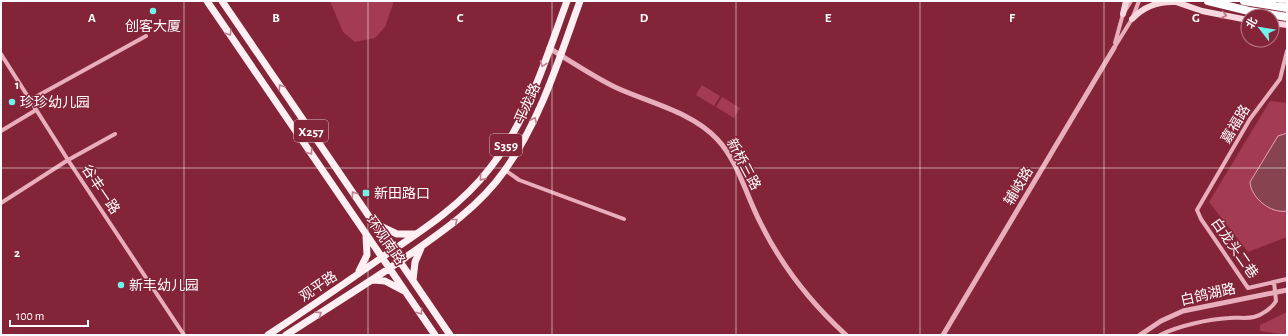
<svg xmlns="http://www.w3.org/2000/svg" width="1288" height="336" font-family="'Alegreya Sans','Noto Sans SC',sans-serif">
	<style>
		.green { fill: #a33c53 }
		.water { fill: #884351; stroke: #e9a2b2 }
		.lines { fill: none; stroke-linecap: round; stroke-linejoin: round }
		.minor { stroke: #e8aebb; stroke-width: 4 }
		.tertiary { stroke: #e8aebb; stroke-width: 5 }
		.secondary { stroke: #f7d8de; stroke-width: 6 }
		.primary { stroke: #fef0f2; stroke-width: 7 }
		.motorway { stroke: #fff; stroke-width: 8 }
		.oneway { stroke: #b87583 }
		.oneway2 { stroke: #bb808c }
		.grid { fill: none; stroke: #fff; stroke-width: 1; stroke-opacity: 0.55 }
		.poi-dot { fill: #71f2ea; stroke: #842438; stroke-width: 1.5 }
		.labels { text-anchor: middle; stroke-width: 3; stroke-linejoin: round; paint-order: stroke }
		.shield { fill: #842438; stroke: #dabdc3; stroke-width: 1 }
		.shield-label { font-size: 13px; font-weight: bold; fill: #fff }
		.poi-label { font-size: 14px; fill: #fff; stroke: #842438; text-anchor: start }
		.street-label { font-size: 14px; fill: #fff; stroke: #842438 }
		.grid-label { font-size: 13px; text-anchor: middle; font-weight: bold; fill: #fff; stroke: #842438; stroke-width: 3; stroke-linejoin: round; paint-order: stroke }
	</style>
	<rect width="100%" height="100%" fill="#842438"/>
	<path class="green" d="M 330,1 L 394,1 L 385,27 L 375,38 L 355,42 L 343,32 Z
		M 702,85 L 720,96 L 714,106 L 696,95 Z
		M 722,97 L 740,108 L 734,118 L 716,107 Z
		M 1270,101 L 1287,103 L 1287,237 L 1248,252 L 1209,202 Z
		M 1287,312 L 1287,335 L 1260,331 L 1260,325 Z"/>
	<path class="water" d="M 1287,133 L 1287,211 C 1271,214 1251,198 1250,182 L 1278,136 Z"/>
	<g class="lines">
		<path class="minor" d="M 1115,43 L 1123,14 L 1131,1
			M 1114,48 L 1132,19 L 1139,1
			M 1287,51 L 1280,79 L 1250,119 L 1197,210 L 1201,219 L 1248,288 L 1287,279
			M 1,54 L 68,160 L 184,335
			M 30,100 L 146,36
			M 1,131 L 36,110
			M 505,170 L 519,180 L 624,219
			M 1,203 L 68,160 L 115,134
			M 1160,335 C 1178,326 1209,319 1229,318 C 1237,317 1246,319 1254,317 C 1262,315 1272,308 1276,301 L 1274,282"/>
		<path class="tertiary" d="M 549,48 C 572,62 594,77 617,88 C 650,103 692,112 717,139 C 738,161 746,195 760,222 C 781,265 811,303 846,335
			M 943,335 L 1114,48
			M 1140,335 L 1161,321 L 1183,311 L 1287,290"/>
		<path class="secondary" d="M 1173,1 L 1202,11 L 1248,20
			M 1281,1 L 1287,2
			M 1123,14 L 1126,1
			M 1132,19 C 1144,6 1158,1 1176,2
			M 1272,23 L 1287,25"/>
		<path class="primary" d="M 207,1 L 435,335
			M 222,1 L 450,335
			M 378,225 L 397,234 L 415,234
			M 359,271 L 367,255 L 366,236
			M 373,280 L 385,281 L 404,291
			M 413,280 L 415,262 L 421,248
			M 268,335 C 306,310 344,284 381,258 C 420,232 461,206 490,168 C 528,120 546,58 567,1
			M 286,335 C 326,309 367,284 406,257 C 442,232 480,206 505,170 C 541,119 559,59 580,1"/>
		<path class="motorway" d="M 1208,1 L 1249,11 L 1287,17
			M 1244,1 L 1287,8"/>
	</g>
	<defs><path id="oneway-chevron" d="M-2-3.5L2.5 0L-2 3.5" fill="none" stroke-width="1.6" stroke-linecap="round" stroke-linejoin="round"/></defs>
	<use class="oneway" href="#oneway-chevron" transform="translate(1224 15) rotate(11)"/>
	<g class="oneway2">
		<use href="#oneway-chevron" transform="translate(229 33) rotate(56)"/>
		<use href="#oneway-chevron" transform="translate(543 64) rotate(111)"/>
		<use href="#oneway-chevron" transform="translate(281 87) rotate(-124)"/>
		<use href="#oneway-chevron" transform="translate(534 120) rotate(-65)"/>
		<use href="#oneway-chevron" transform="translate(310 152) rotate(56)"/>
		<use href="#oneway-chevron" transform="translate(482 178) rotate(132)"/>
		<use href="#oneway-chevron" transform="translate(354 194) rotate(-124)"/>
		<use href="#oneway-chevron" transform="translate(455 221) rotate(-39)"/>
		<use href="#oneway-chevron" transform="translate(420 312) rotate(56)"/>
		<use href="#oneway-chevron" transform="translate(319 314) rotate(-33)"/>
	</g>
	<path class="grid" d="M 184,1 L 184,335M 368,1 L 368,335M 552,1 L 552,335M 736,1 L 736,335M 920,1 L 920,335M 1104,1 L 1104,335M 1,168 L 1287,168"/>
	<g class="poi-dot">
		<circle cx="153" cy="11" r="4"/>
		<circle cx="12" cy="102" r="4"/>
		<rect x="362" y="189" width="8" height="8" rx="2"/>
		<circle cx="121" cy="285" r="4"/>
	</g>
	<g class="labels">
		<g class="shield">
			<rect x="294" y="120" width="34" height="22" rx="3"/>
			<rect x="490" y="134" width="32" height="22" rx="3"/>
		</g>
		<g class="shield-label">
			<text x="311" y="136">X257</text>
			<text x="506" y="150">S359</text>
		</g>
		<g class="poi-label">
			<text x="153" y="31" text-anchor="middle">创客大厦</text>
			<text x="20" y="107">珍珍幼儿园</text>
			<text x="374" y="198">新田路口</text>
			<text x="129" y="290">新丰幼儿园</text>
		</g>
		<g class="street-label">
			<text transform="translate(527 103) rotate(-66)" y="5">平龙路</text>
			<text transform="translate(1235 124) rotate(-59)" y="5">嘉福路</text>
			<text transform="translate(744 164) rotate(62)" y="5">新桥三路</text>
			<text transform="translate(1018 186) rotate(-59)" y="5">辅岐路</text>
			<text transform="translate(101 189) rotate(56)" y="5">谷丰一路</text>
			<text transform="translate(386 240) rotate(55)" y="5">环观南路</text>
			<text transform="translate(1235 248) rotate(55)" y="5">白龙头二巷</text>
			<text transform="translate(318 286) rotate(-34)" y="5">观平路</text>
			<text transform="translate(1208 294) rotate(-13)" y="5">白鸽湖路</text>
		</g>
	</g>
	<g class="grid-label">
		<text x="92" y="22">A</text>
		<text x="276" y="22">B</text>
		<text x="460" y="22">C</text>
		<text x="644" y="22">D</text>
		<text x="828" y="22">E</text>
		<text x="1012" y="22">F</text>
		<text x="1196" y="22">G</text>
		<text x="17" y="89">1</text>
		<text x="17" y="257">2</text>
	</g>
	<rect width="1288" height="336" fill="none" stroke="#ffffff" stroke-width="4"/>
	<g transform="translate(1260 28) rotate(301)"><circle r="19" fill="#842438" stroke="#b57c88"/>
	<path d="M0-3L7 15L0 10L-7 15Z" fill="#71f2ea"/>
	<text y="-6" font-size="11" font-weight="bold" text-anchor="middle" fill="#ffffff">北</text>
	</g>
	<path d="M10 320v6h78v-6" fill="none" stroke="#ffffff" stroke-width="2"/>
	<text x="16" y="320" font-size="12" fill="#ffffff" stroke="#842438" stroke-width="3" paint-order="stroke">100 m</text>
</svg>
